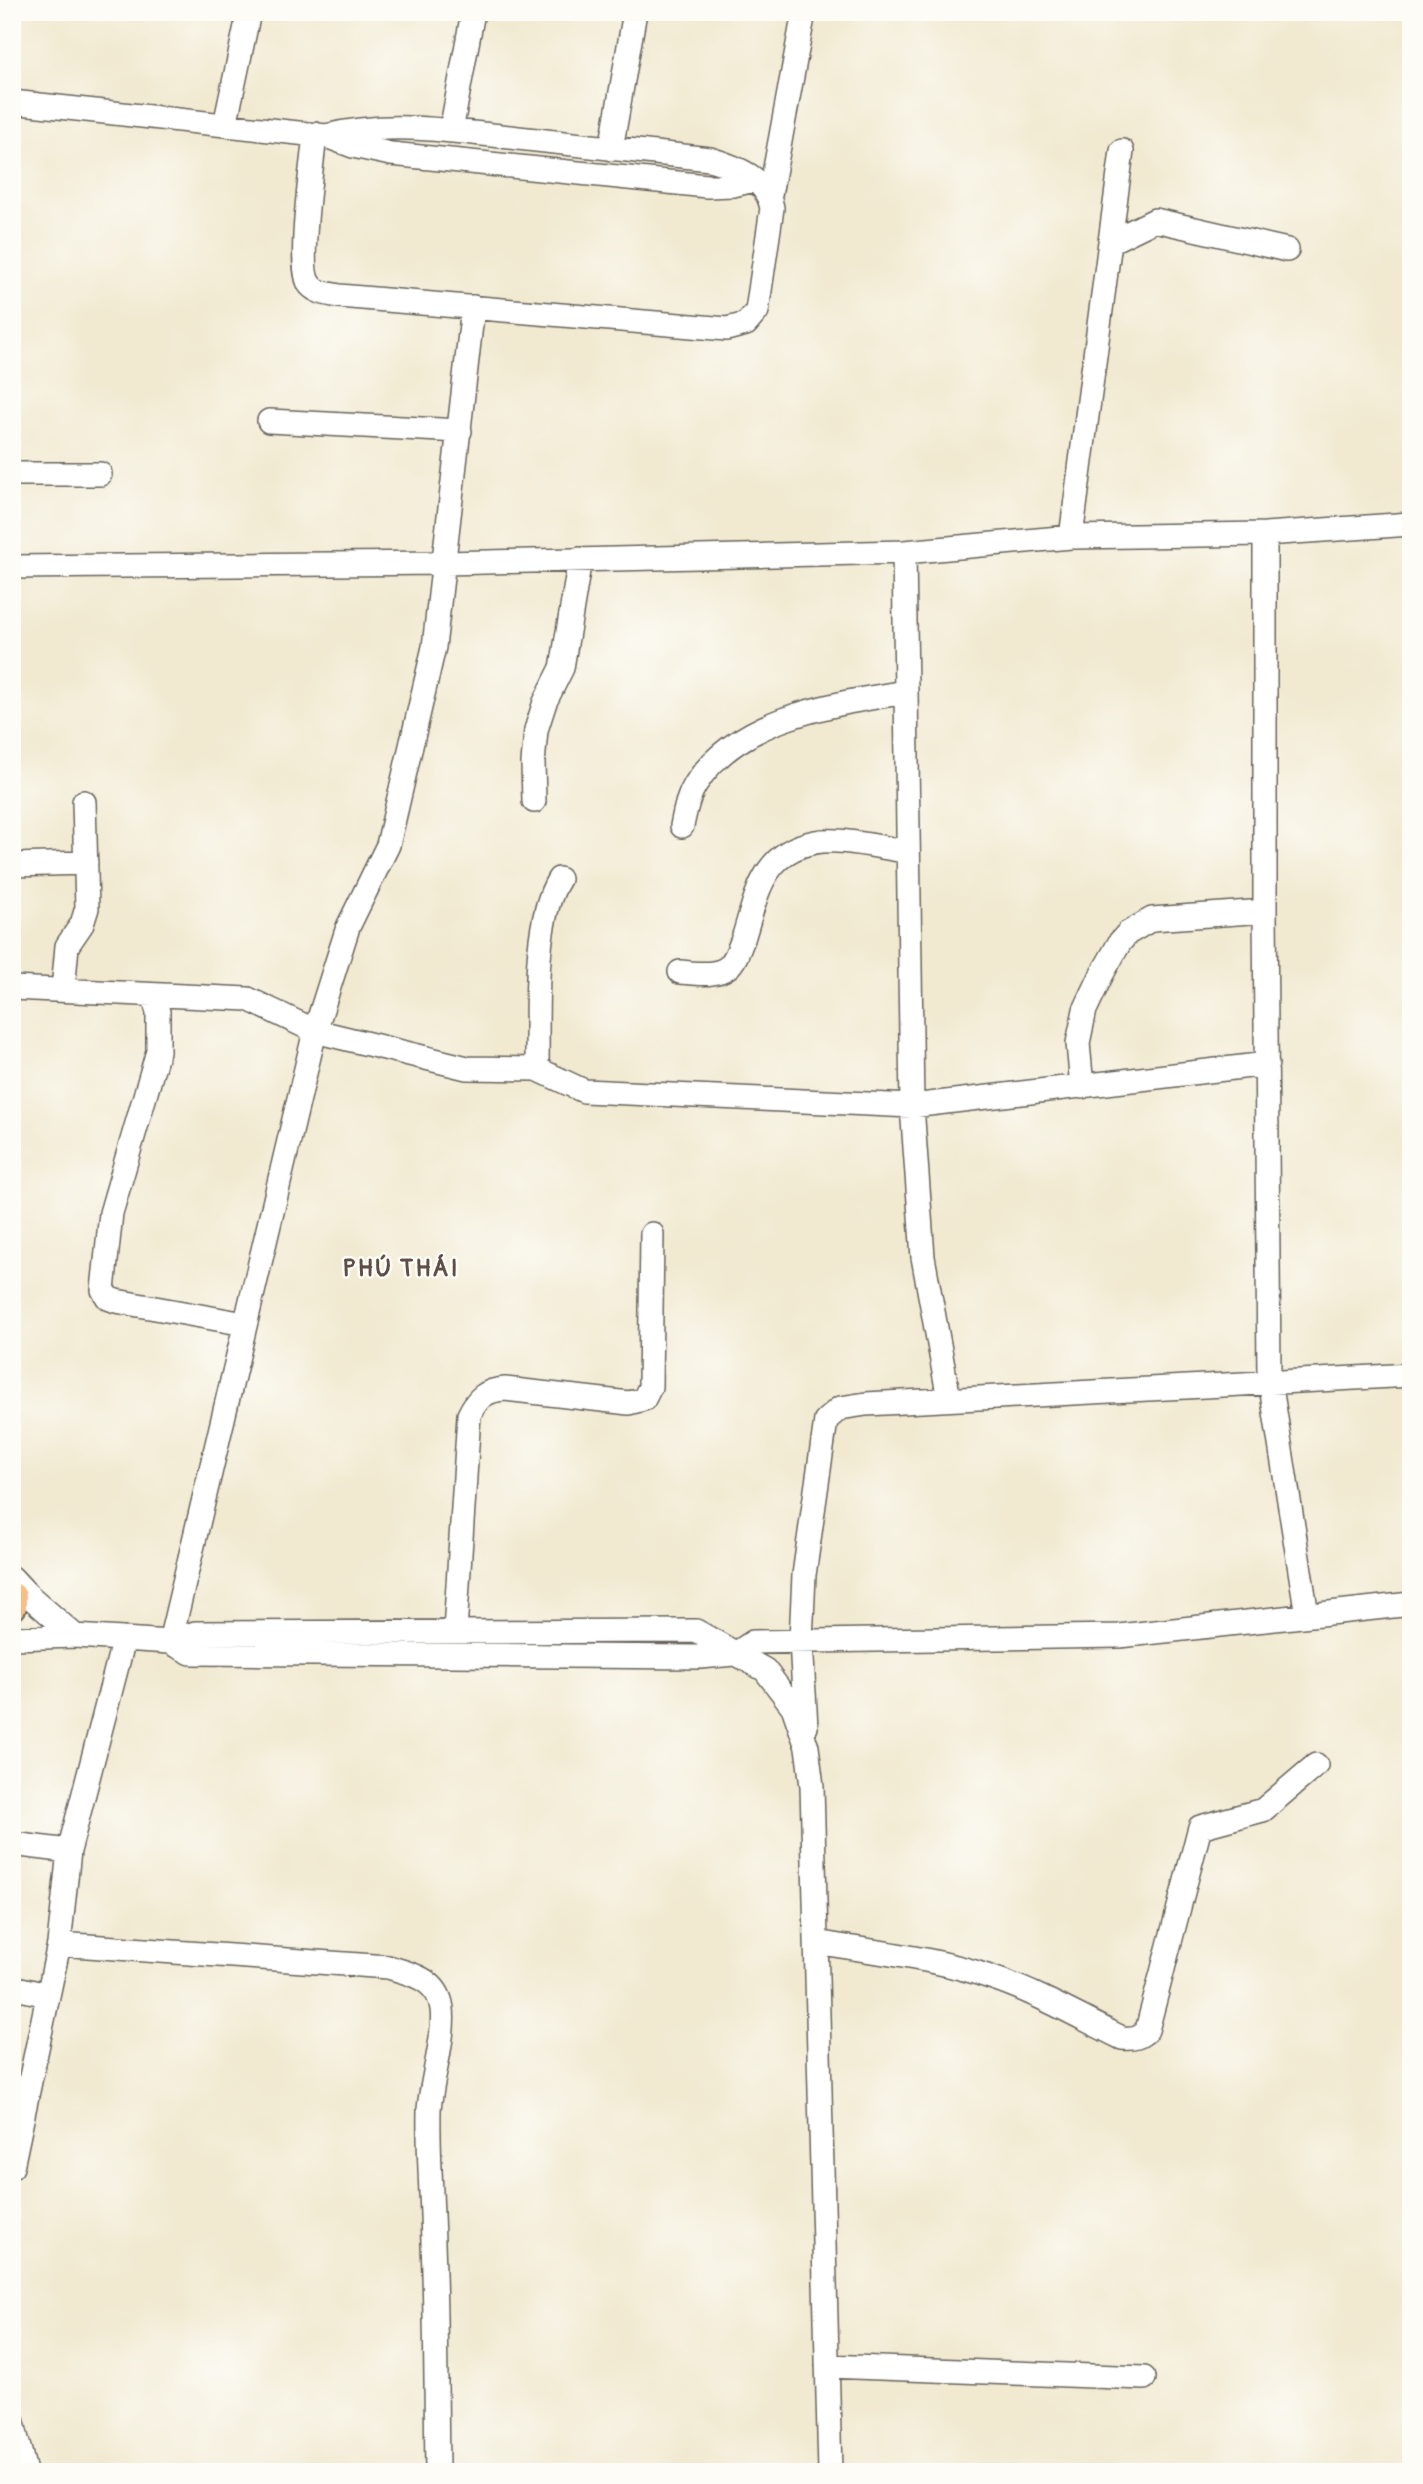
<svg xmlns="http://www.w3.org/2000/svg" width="1423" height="2484" font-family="Pangolin,sans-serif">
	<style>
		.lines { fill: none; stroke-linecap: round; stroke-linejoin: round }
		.minor-casing { stroke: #67645b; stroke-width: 26 }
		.major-casing { stroke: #67645b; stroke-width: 32 }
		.minor { stroke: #fff; stroke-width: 23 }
		.major { stroke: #f7be87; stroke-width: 28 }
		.labels { text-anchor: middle; stroke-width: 5; stroke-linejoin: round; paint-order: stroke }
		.district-label { font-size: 24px; font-weight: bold; letter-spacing: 2px; fill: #5e4e45; stroke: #fdfcf7 }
	</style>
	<rect width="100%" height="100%" fill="#fdfcf7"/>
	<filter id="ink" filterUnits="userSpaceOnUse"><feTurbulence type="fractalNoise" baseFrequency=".0143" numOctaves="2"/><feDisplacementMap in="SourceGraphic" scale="14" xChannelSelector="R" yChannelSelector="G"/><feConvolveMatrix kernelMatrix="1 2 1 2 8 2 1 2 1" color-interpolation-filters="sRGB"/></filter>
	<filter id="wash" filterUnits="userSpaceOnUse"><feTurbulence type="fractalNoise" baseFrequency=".00686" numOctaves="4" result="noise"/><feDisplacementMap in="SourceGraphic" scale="28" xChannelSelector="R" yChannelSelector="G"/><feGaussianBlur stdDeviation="1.57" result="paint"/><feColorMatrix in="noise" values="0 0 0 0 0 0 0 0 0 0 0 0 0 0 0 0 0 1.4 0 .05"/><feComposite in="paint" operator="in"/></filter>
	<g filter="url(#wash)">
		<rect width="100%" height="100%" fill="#f1e9d0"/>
	</g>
	<g filter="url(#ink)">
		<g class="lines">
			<defs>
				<path id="minor" d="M 12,102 L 326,136 L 353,146 L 391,154 L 707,186 L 733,185 L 754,180
					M 225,125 L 249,12
					M 451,131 L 473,12
					M 315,134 C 313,160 296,268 310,285 C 317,293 329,294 339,296 L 727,329 L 746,324 L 757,311 L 772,208 C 767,178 736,167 710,159 C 646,152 582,145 518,138 C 454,131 390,120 326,136
					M 611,149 L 635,12
					M 770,195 L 804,12
					M 1110,242 L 1155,220 L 1287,250
					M 269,421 L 460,431
					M 12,474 L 100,474
					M 1265,534 L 1265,911 L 1269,1374 L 1307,1615
					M 1071,537 L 1122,151
					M 904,552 L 912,1106 L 923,1257 L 949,1399
					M 12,567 L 445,563 L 904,552 L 1071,537 L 1265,534 L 1411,524
					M 534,801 L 533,763 L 536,730 L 545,702 L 562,668 L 580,559
					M 682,826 C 685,812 687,798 695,785 C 737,717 834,704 906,692
					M 12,865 L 86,863
					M 680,972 C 695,973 715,977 728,967 C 736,960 739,948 743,939 C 757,895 762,852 815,842 C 839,837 881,848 907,851
					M 12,988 L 248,999 L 315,1031 L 467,1068 L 537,1069 L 584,1091 L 912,1106 L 1267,1064
					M 63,990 L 67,946 L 82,924 L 87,908 L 84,802
					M 153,995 L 158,1012 L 158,1051 L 111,1213 L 103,1290 L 108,1298 L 116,1301 L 245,1324
					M 537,1069 C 538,1017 532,922 559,879
					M 1082,1087 L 1078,1043 L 1085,1010 L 1102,974 L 1120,942 L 1128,933 L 1152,919 L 1265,911
					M 12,1578 L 27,1594 L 75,1636
					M 455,1631 L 469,1415 C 477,1398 486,1390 505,1389 L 629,1403 L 644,1399 L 650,1387 L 652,1234
					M 12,1638 L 75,1636 L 170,1642 L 191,1653 L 700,1657 L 735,1654 L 753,1642 L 1119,1636 L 1411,1604
					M 170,1642 L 195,1633 L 696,1631 L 765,1670 L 793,1707 L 807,1747 L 812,1786 L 830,2472
					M 170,1642 L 315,1031 L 348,927 L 388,845 L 434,647 L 473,307
					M 806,1727 L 801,1641 L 804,1575 L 826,1420 L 840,1408 L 866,1404 L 1411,1375
					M 12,1844 L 69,1851
					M 816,1942 C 874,1952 935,1958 990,1977 C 1036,1992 1079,2017 1122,2038 C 1133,2039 1139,2038 1147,2030 L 1200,1827 L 1263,1810 L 1316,1765
					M 59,1944 L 388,1967 C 408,1973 433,1978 440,2000 C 449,2025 431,2080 429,2110 C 428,2154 432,2199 433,2243 C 436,2319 436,2395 437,2472
					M 12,1987 L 47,1995
					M 12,2167 L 59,1944 L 69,1851 L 124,1639
					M 827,2366 L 1144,2378
					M 12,2419 L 25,2472"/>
				<path id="major" d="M 12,1597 L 12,1606"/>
			</defs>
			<use href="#minor" class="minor-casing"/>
			<use href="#major" class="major-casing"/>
			<use href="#minor" class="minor"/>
			<use href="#major" class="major"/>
		</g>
	</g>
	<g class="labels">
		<g class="district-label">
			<text x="401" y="1276">PHÚ THÁI</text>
		</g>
	</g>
	<rect width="1423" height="2484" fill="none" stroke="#fdfcf7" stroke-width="42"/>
</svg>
